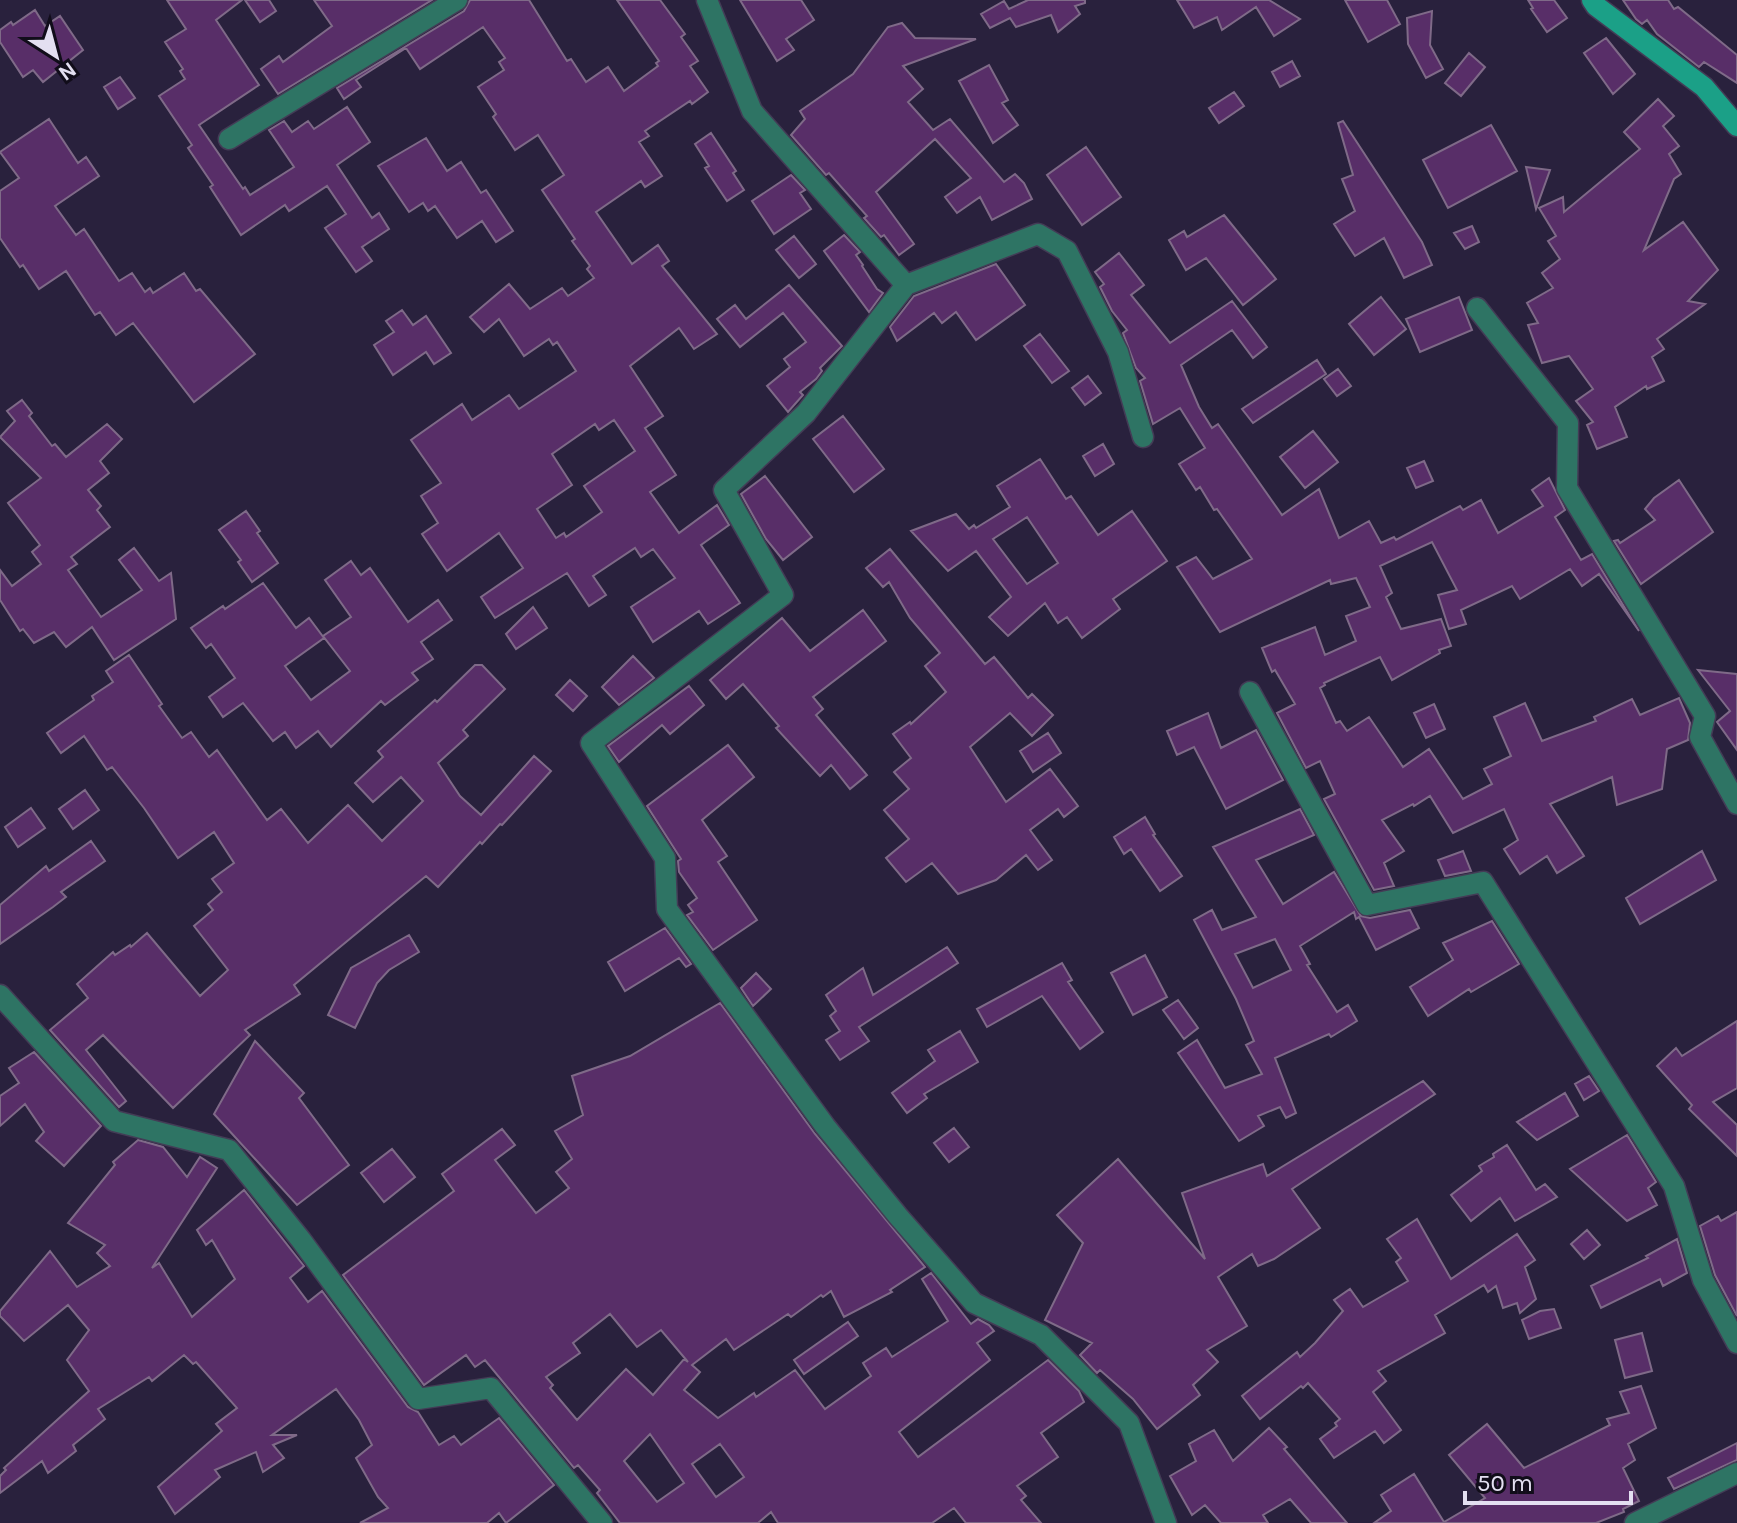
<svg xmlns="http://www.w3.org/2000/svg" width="1737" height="1523" font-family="Karla,sans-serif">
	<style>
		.building { fill: #582e68; stroke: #7f6a88; stroke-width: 2; fill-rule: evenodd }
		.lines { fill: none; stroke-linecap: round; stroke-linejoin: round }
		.minor-casing { stroke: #433c56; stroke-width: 23 }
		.tertiary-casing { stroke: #433c56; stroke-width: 23 }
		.secondary-casing { stroke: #433c56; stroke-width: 23 }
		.minor { stroke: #2e7464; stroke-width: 20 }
		.tertiary { stroke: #2e7464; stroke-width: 20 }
		.secondary { stroke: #1ba087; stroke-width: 20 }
	</style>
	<rect width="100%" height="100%" fill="#29213d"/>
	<path class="building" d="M 167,0 L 242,0 L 216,20 L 259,85 L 199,125 L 243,189 L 245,187 L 250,195 L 294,167 L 269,130 L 284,121 L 292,132 L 308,121 L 314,129 L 347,107 L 370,142 L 337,165 L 372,218 L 379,213 L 389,229 L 362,247 L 372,261 L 356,272 L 325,228 L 346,214 L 327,186 L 289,211 L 285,205 L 241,235 L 210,187 L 213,185 L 188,148 L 192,145 L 159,96 L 185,79 L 180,71 L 183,69 L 165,42 L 186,29 Z
		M 245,0 L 269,0 L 276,11 L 260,22 Z
		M 314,0 L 432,0 L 278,94 L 261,69 L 279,56 L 283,62 L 332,26 Z
		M 470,0 L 529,0 L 567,61 L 571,59 L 586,82 L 608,67 L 624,91 L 658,66 L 656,63 L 659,61 L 617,0 L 660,0 L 685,34 L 681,37 L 698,61 L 690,66 L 708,92 L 692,104 L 690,101 L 645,131 L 649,136 L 639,142 L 662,176 L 645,187 L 641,181 L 596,212 L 632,264 L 658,245 L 669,261 L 662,266 L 717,334 L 694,349 L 679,328 L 630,366 L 663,416 L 645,428 L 676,475 L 650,492 L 679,533 L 717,505 L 729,525 L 701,545 L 740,603 L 708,624 L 699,611 L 653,642 L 631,607 L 675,578 L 653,549 L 641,557 L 635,548 L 593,576 L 606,595 L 589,606 L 567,573 L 495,618 L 481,597 L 523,568 L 499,533 L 447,571 L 422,534 L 438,523 L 421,496 L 441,483 L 411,440 L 462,404 L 472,420 L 509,395 L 519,409 L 576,371 L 557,342 L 553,345 L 549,339 L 524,356 L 499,319 L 484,332 L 470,317 L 509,284 L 530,309 L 562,288 L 568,296 L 594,278 L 587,269 L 590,266 L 572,241 L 575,239 L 542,190 L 564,175 L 538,135 L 515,150 L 493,117 L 496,114 L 478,87 L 504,70 L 499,62 L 505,58 L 483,27 L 420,69 L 406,48 L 356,80 L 361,87 L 344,99 L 337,88 L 464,11 ZM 614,420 L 635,451 L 584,486 L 602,512 L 566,537 L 564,533 L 556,538 L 537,509 L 572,485 L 552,454 L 595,424 L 599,430 Z
		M 740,0 L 801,0 L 814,20 L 786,39 L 794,50 L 777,61 Z
		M 1028,0 L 1085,0 L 1085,3 L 1075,6 L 1080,14 L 1058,32 L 1051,15 L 1016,27 L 1010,18 L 990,28 L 981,14 L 1004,1 L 1009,9 Z
		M 1177,0 L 1269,0 L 1300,19 L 1274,36 L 1256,7 L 1222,30 L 1217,17 L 1194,28 Z
		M 1345,0 L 1387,0 L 1400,24 L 1368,42 Z
		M 1528,0 L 1554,0 L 1567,18 L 1547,32 L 1531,9 L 1533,8 Z
		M 1623,0 L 1668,0 L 1674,9 L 1678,7 L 1737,55 L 1737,83 L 1704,62 L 1699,67 L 1657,34 L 1647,20 L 1642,24 L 1636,19 Z
		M 35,10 L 45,26 L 60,16 L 83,50 L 43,82 L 33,70 L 23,77 L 0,42 L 0,30 L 11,22 L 13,25 Z
		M 1432,11 L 1430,45 L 1443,69 L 1426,78 L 1408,44 L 1407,18 Z
		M 902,23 L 915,38 L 976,39 L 903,66 L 923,89 L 908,102 L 933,130 L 950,119 L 1004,182 L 1015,174 L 1024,183 L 1032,199 L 992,220 L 980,197 L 957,213 L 945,197 L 971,178 L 935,139 L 876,192 L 914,244 L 899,255 L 884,235 L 881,237 L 864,218 L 867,216 L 829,173 L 826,175 L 791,135 L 805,119 L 800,111 L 853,74 L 888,27 Z
		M 1606,38 L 1635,74 L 1613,94 L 1584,53 Z
		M 1469,53 L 1485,67 L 1461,96 L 1445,83 Z
		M 1292,61 L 1300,76 L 1280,87 L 1272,72 Z
		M 989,65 L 1008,100 L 1002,103 L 1018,125 L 993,143 L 959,81 Z
		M 120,77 L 135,98 L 118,109 L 104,87 Z
		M 1234,92 L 1244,106 L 1219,123 L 1209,108 Z
		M 1658,99 L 1674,116 L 1663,126 L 1679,146 L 1669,154 L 1681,174 L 1674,179 L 1644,250 L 1683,222 L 1718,270 L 1688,301 L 1705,304 L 1657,339 L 1664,349 L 1652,357 L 1664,381 L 1647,389 L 1646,386 L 1615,407 L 1627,437 L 1597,449 L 1587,425 L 1593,422 L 1576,401 L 1593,389 L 1569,356 L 1542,363 L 1528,325 L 1538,323 L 1527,303 L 1553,288 L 1542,273 L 1560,259 L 1548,241 L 1556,236 L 1539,208 L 1563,197 L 1564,212 L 1640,149 L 1624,132 Z
		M 49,119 L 78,163 L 86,157 L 99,176 L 55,206 L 76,235 L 84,229 L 119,281 L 132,273 L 145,292 L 150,288 L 153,293 L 184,273 L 196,291 L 200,289 L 255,354 L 194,402 L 133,323 L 116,335 L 100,312 L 95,315 L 66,271 L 39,289 L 23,265 L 20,267 L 0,238 L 0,191 L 19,178 L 0,152 Z
		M 1343,121 L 1422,242 L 1432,265 L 1404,278 L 1384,238 L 1355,256 L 1334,224 L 1355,211 L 1342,179 L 1353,175 L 1338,123 Z
		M 1491,125 L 1517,171 L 1448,208 L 1423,160 Z
		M 711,133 L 736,171 L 733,173 L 744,190 L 727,201 L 705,168 L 709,166 L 695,144 Z
		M 426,138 L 447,171 L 461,162 L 481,193 L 486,190 L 513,231 L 496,242 L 482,221 L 457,238 L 435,206 L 428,211 L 423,203 L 409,212 L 378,166 Z
		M 1086,147 L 1121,197 L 1082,225 L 1047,175 Z
		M 1526,167 L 1550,170 L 1536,209 Z
		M 791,175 L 805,190 L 800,193 L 811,209 L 774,234 L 752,201 Z
		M 1224,215 L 1276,279 L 1243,305 L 1206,258 L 1186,270 L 1169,240 L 1184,231 L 1187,237 Z
		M 1472,226 L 1479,242 L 1465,249 L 1454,233 Z
		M 844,235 L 860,252 L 856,255 L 863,265 L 862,266 L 877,289 L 883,293 L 869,312 L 824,251 Z
		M 794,236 L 816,264 L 799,278 L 776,250 Z
		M 1119,253 L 1144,285 L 1131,295 L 1170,343 L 1232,301 L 1267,347 L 1253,358 L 1232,330 L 1181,365 L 1199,407 L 1212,428 L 1218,424 L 1282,515 L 1319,489 L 1339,538 L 1369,521 L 1381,543 L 1394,537 L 1396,540 L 1460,506 L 1463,510 L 1481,500 L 1498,533 L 1543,506 L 1532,490 L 1549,478 L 1565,510 L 1555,517 L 1581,560 L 1592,554 L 1639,631 L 1599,574 L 1582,586 L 1570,569 L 1520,599 L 1512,586 L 1461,610 L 1466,624 L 1449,629 L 1438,595 L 1457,590 L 1432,542 L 1380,566 L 1392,593 L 1386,597 L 1401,629 L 1441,619 L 1451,646 L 1439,650 L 1440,653 L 1392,680 L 1380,657 L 1324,683 L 1325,685 L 1320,688 L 1336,723 L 1340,721 L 1347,731 L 1369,717 L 1403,767 L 1429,749 L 1463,799 L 1492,784 L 1484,769 L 1511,756 L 1494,717 L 1525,703 L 1542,741 L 1596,721 L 1594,717 L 1632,699 L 1640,715 L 1679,698 L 1690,723 L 1688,740 L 1667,749 L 1662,789 L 1617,805 L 1612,777 L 1550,804 L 1584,856 L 1557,873 L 1547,856 L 1520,874 L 1504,849 L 1518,840 L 1504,809 L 1453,833 L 1430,796 L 1414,806 L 1413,804 L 1382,820 L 1404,851 L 1384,863 L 1394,886 L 1374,890 L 1324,799 L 1335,794 L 1320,761 L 1306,768 L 1277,713 L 1295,704 L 1275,670 L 1272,672 L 1262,648 L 1315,627 L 1325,655 L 1356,641 L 1346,616 L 1370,607 L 1356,578 L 1331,584 L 1330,580 L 1220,632 L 1177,567 L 1196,557 L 1213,579 L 1252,559 L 1217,509 L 1214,510 L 1200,487 L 1196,490 L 1179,464 L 1205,448 L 1180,408 L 1153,424 L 1140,381 L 1145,378 L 1136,368 L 1123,333 L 1127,330 L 1112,311 L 1100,287 L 1104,284 L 1095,272 Z
		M 996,264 L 1025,305 L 976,340 L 956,312 L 942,323 L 934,313 L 897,341 L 890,327 L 914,296 Z
		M 789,285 L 842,346 L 820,368 L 822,371 L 816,379 L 800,392 L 803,395 L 788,412 L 767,386 L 790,367 L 784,359 L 806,342 L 783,313 L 740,347 L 717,319 L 735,305 L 746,319 Z
		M 1381,297 L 1406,329 L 1374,355 L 1349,324 Z
		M 1459,297 L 1472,330 L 1420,352 L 1406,319 Z
		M 402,310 L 413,325 L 426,316 L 451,353 L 434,364 L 426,352 L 393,375 L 374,345 L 394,332 L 386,321 Z
		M 1040,334 L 1069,371 L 1052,383 L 1024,346 Z
		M 1317,360 L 1326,374 L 1253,423 L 1242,409 Z
		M 1338,369 L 1351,386 L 1337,396 L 1324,379 Z
		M 1088,376 L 1101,393 L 1085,405 L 1072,388 Z
		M 22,400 L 32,413 L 29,416 L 52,446 L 55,444 L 66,457 L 107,424 L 122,439 L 100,461 L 109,473 L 88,490 L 101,506 L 97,510 L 110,527 L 71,557 L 77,564 L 68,570 L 101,617 L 142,590 L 119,560 L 134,548 L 159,581 L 171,573 L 176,619 L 114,660 L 92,627 L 66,647 L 54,632 L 34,643 L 23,629 L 20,631 L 0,600 L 0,570 L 12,586 L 41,564 L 32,552 L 40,545 L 8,503 L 41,478 L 0,437 L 15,421 L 7,411 Z
		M 843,416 L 884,469 L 854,492 L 813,439 Z
		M 1313,431 L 1338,462 L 1305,488 L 1280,457 Z
		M 1103,444 L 1114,464 L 1095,476 L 1083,456 Z
		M 1040,459 L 1066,499 L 1071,496 L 1098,535 L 1132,511 L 1167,561 L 1113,599 L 1120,609 L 1082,638 L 1067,617 L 1058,623 L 1045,603 L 1008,636 L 989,617 L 1011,597 L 976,551 L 948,571 L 911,531 L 956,514 L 969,529 L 974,525 L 976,528 L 1010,507 L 997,486 ZM 1027,517 L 1058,563 L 1027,584 L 993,539 Z
		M 1424,461 L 1433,481 L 1416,488 L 1407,468 Z
		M 765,476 L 812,537 L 783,560 L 766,539 L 741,494 Z
		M 1679,480 L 1713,532 L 1641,584 L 1614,541 L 1618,540 L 1620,543 L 1655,520 L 1645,509 L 1654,498 Z
		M 246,511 L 260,531 L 257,533 L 278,563 L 252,582 L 238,562 L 241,560 L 219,530 Z
		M 890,549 L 985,664 L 994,657 L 1028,698 L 1032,694 L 1053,715 L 1032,736 L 1010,713 L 970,747 L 1006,802 L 1050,769 L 1078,806 L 1064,817 L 1058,809 L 1030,830 L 1052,860 L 1038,870 L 1026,855 L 996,880 L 958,894 L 932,863 L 906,882 L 886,858 L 909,839 L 884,810 L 909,789 L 894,772 L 911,758 L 893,734 L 910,722 L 911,724 L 946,692 L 925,666 L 940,653 L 910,618 L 889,582 L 883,587 L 866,568 Z
		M 351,561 L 361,575 L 370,568 L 408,622 L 438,600 L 452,620 L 421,642 L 433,659 L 412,673 L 418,680 L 385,705 L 381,701 L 331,747 L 318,731 L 296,748 L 285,732 L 273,741 L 243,703 L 223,717 L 209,697 L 235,678 L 211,644 L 206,648 L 191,628 L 223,606 L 225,609 L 263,583 L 296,628 L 309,618 L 324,638 L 285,666 L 311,700 L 350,671 L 323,636 L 351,617 L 325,580 Z
		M 533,607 L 547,628 L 516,649 L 506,634 Z
		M 863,610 L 886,641 L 813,697 L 823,709 L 816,715 L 867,775 L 850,789 L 831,765 L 820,776 L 776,728 L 779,726 L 743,684 L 726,699 L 710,680 L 782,618 L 810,651 Z
		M 129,655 L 162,704 L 159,706 L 182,738 L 191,732 L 209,757 L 217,750 L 267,820 L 281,809 L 308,843 L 348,805 L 382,841 L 423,801 L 401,777 L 373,802 L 355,783 L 383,757 L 378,751 L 435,700 L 437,702 L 475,665 L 482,665 L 505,689 L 463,730 L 468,736 L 438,763 L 460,796 L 481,815 L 534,756 L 551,771 L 502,825 L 500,824 L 482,844 L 480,842 L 438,887 L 426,876 L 294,985 L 300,994 L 245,1030 L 250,1035 L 173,1108 L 103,1035 L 86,1050 L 126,1101 L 119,1107 L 50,1030 L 88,998 L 77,984 L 113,952 L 115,955 L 130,945 L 131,947 L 147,933 L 200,996 L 228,970 L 194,926 L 213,910 L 208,904 L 222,892 L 212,879 L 234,863 L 214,832 L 178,858 L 144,808 L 112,767 L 107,770 L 84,736 L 61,753 L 47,733 L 94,700 L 92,696 L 113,682 L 106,671 Z
		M 633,656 L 654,678 L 619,705 L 602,687 Z
		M 1698,670 L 1737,674 L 1737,750 L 1717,722 L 1730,711 Z
		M 570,680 L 587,696 L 573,711 L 556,695 Z
		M 689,686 L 704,705 L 670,734 L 662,725 L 619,762 L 608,746 Z
		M 1434,704 L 1445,729 L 1426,738 L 1414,713 Z
		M 1208,713 L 1221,748 L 1256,730 L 1283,780 L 1226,809 L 1194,747 L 1177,755 L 1167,731 Z
		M 1048,733 L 1061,753 L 1033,772 L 1020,751 Z
		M 728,745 L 754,777 L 702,820 L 727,856 L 718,862 L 757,920 L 713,950 L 687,915 L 693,912 L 688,905 L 697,898 L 679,872 L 678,861 L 681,859 L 647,806 Z
		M 85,790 L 99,810 L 73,829 L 59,809 Z
		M 31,808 L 45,828 L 18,847 L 5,827 Z
		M 1300,809 L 1314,835 L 1256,860 L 1283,904 L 1334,872 L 1361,916 L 1370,918 L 1410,910 L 1419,928 L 1376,950 L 1359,917 L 1356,919 L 1354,912 L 1300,946 L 1310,964 L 1307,965 L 1337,1012 L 1348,1005 L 1357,1021 L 1331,1037 L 1329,1034 L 1275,1058 L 1296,1113 L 1286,1118 L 1280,1107 L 1258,1116 L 1264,1126 L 1239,1141 L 1178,1053 L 1197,1040 L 1225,1088 L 1262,1074 L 1246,1045 L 1254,1041 L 1236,999 L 1194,920 L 1212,910 L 1222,930 L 1256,917 L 1213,847 ZM 1275,939 L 1291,970 L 1253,988 L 1235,954 Z
		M 1145,817 L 1155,834 L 1153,835 L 1182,876 L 1160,891 L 1131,849 L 1124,854 L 1114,837 Z
		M 91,841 L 105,861 L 61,892 L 66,897 L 53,907 L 0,944 L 0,905 L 46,866 L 49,871 Z
		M 1463,851 L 1471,871 L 1445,876 L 1438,860 Z
		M 1702,851 L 1716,880 L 1640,924 L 1626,898 Z
		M 1492,921 L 1519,964 L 1471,992 L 1469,989 L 1428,1016 L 1410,987 L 1453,960 L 1443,943 Z
		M 665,928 L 691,964 L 686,967 L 679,958 L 625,991 L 608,962 Z
		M 409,935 L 419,952 L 389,970 L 377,983 L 355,1028 L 328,1015 L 351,968 Z
		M 947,947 L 958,963 L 859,1027 L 869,1041 L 840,1060 L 826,1040 L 840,1031 L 830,1016 L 836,1011 L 826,995 L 863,968 L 873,995 Z
		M 1145,955 L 1167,997 L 1133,1015 L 1111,973 Z
		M 1062,963 L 1072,980 L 1068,982 L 1103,1032 L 1080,1049 L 1042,996 L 987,1027 L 977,1009 Z
		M 756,973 L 771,989 L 753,1006 L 741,988 Z
		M 1178,1000 L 1198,1028 L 1184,1039 L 1163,1010 Z
		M 720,1003 L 815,1134 L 925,1267 L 890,1290 L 892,1292 L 844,1317 L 831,1291 L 823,1297 L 821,1295 L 791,1317 L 788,1314 L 734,1350 L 726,1339 L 692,1365 L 700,1372 L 684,1390 L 718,1418 L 754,1393 L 756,1397 L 795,1370 L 825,1409 L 871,1376 L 863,1363 L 886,1348 L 892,1357 L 948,1321 L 922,1279 L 931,1273 L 971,1324 L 978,1319 L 989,1325 L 994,1331 L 977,1343 L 990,1360 L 899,1432 L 918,1457 L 1048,1360 L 1079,1391 L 1084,1402 L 1041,1433 L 1058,1457 L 1017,1486 L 1026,1496 L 1021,1500 L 1041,1523 L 966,1523 L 954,1508 L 932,1523 L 778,1523 L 771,1512 L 758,1523 L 620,1523 L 597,1493 L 600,1490 L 578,1465 L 574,1468 L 485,1360 L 475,1367 L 466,1355 L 424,1385 L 343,1275 L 454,1191 L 442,1174 L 502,1129 L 515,1145 L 495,1160 L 536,1213 L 569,1188 L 556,1172 L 572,1159 L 555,1131 L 583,1115 L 572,1076 L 630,1056 ZM 610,1314 L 637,1347 L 661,1330 L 688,1362 L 684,1359 L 653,1395 L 626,1369 L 577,1420 L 550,1388 L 553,1385 L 546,1377 L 580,1353 L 573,1343 ZM 650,1434 L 684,1483 L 657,1502 L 624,1461 ZM 720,1444 L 744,1477 L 716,1497 L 692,1464 Z
		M 1737,1021 L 1737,1088 L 1713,1102 L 1737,1125 L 1737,1156 L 1689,1109 L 1692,1105 L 1657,1066 L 1676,1048 L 1682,1056 Z
		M 960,1031 L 978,1062 L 924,1094 L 927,1098 L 907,1113 L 892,1093 L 935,1061 L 928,1050 Z
		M 255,1041 L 304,1093 L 299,1098 L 349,1165 L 297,1205 L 214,1114 Z
		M 34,1052 L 101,1126 L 64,1166 L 36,1141 L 44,1132 L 25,1104 L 0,1126 L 0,1096 L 19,1083 L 9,1068 Z
		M 1589,1076 L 1599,1091 L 1584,1100 L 1575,1084 Z
		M 1423,1081 L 1435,1094 L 1292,1189 L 1320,1228 L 1274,1259 L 1258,1266 L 1252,1254 L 1218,1277 L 1247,1326 L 1207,1350 L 1218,1362 L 1193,1385 L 1200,1395 L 1157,1429 L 1133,1399 L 1100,1370 L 1097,1373 L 1080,1355 L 1092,1343 L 1045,1320 L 1083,1243 L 1057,1215 L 1118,1159 L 1205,1259 L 1182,1193 L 1263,1164 L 1267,1176 Z
		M 1565,1093 L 1578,1116 L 1537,1140 L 1517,1122 Z
		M 954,1128 L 969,1147 L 949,1162 L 934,1143 Z
		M 1627,1135 L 1656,1182 L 1648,1188 L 1657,1205 L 1627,1221 L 1570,1169 Z
		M 138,1140 L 163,1147 L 187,1177 L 200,1157 L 217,1168 L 152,1268 L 159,1263 L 192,1317 L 235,1279 L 212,1240 L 206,1245 L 197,1230 L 244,1190 L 304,1266 L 290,1278 L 308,1302 L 322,1291 L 408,1407 L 418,1412 L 439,1445 L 454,1436 L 461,1445 L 499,1418 L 554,1485 L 506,1523 L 499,1513 L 487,1523 L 360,1523 L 388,1508 L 378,1497 L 356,1458 L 372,1445 L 359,1420 L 336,1389 L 272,1435 L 297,1435 L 273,1445 L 284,1458 L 263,1472 L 256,1452 L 215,1470 L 220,1477 L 175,1514 L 158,1487 L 222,1431 L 216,1424 L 237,1408 L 196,1362 L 193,1364 L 184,1355 L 152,1381 L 149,1377 L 98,1409 L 105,1419 L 73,1445 L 76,1451 L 48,1473 L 42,1461 L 0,1493 L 0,1476 L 6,1470 L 4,1468 L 89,1391 L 67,1360 L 89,1330 L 68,1305 L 24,1341 L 0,1316 L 0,1311 L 50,1251 L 77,1287 L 110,1266 L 97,1253 L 105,1245 L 68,1223 L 115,1165 L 113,1162 Z
		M 1507,1145 L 1536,1190 L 1545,1184 L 1557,1197 L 1515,1221 L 1500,1198 L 1471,1221 L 1451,1195 L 1482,1171 L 1479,1166 L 1494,1157 L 1493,1154 Z
		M 392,1149 L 415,1177 L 384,1202 L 361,1173 Z
		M 1737,1212 L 1737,1316 L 1715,1275 L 1700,1226 L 1718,1216 L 1721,1221 Z
		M 1417,1219 L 1451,1279 L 1517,1234 L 1535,1260 L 1525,1267 L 1536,1299 L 1520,1313 L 1517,1303 L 1503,1308 L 1496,1286 L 1488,1292 L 1484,1285 L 1435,1315 L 1445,1333 L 1378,1371 L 1386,1381 L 1373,1392 L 1401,1430 L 1384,1443 L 1375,1431 L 1334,1458 L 1320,1439 L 1337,1426 L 1335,1423 L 1340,1419 L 1308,1383 L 1303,1388 L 1301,1386 L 1260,1419 L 1242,1396 L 1297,1352 L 1300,1357 L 1315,1343 L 1343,1311 L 1334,1300 L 1350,1289 L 1363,1307 L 1408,1281 L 1396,1262 L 1401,1258 L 1387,1239 Z
		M 1587,1230 L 1600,1245 L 1584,1259 L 1571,1244 Z
		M 1677,1239 L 1687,1273 L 1663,1286 L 1660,1279 L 1601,1308 L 1591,1286 L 1648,1258 L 1646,1256 Z
		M 1554,1309 L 1561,1328 L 1529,1339 L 1522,1320 L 1540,1311 Z
		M 848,1322 L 858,1336 L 804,1374 L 794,1360 Z
		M 1642,1333 L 1652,1371 L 1625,1378 L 1615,1340 Z
		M 1641,1386 L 1656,1428 L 1628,1444 L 1635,1460 L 1623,1468 L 1639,1501 L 1623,1509 L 1624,1512 L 1596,1523 L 1374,1523 L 1391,1511 L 1381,1495 L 1414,1474 L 1444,1522 L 1485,1498 L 1449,1455 L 1487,1424 L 1524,1468 L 1610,1425 L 1607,1419 L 1629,1413 L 1620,1392 Z
		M 1269,1428 L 1287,1447 L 1284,1449 L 1347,1523 L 1311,1523 L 1290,1499 L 1263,1515 L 1268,1523 L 1221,1523 L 1205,1505 L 1192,1515 L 1170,1476 L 1196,1461 L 1189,1444 L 1214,1430 L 1233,1461 Z
		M 1737,1443 L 1737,1460 L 1674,1489 L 1668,1478 Z"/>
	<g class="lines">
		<defs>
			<path id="minor" d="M 707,0 L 752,111 L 906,285 L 1038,234 L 1067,251 L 1118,352 L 1143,437
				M 229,139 L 457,0
				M 906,285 L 806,413 L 724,490 L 783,595 L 591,743 L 665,858 L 667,909 L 825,1126 L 898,1216 L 974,1303 L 1041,1335 L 1129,1423 L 1166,1523
				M 1477,308 L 1568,423 L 1567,488 L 1705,716 L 1700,737 L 1737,804
				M 1250,692 L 1367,905 L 1483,882 L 1674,1186 L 1703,1280 L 1737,1343
				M 0,995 L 114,1121 L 229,1150 L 301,1240 L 418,1399 L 491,1388 L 602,1523"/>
			<path id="tertiary" d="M 1635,1523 L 1737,1473"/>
			<path id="secondary" d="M 1592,0 L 1596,6 L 1704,87 L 1737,126"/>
		</defs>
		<use href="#minor" class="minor-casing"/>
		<use href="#tertiary" class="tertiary-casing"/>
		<use href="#secondary" class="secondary-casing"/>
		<use href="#minor" class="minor"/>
		<use href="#tertiary" class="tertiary"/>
		<use href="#secondary" class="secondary"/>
	</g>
	<g transform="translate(56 56) rotate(144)" stroke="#110d1a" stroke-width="6" paint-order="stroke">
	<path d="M0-6L14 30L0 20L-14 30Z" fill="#e3dff1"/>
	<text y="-12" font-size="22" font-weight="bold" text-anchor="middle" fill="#e3dff1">N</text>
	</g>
	<path d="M1465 1491v12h166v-12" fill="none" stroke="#e3dff1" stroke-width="4"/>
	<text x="1477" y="1491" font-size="24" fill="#e3dff1" stroke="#110d1a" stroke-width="6" paint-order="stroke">50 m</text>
</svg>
